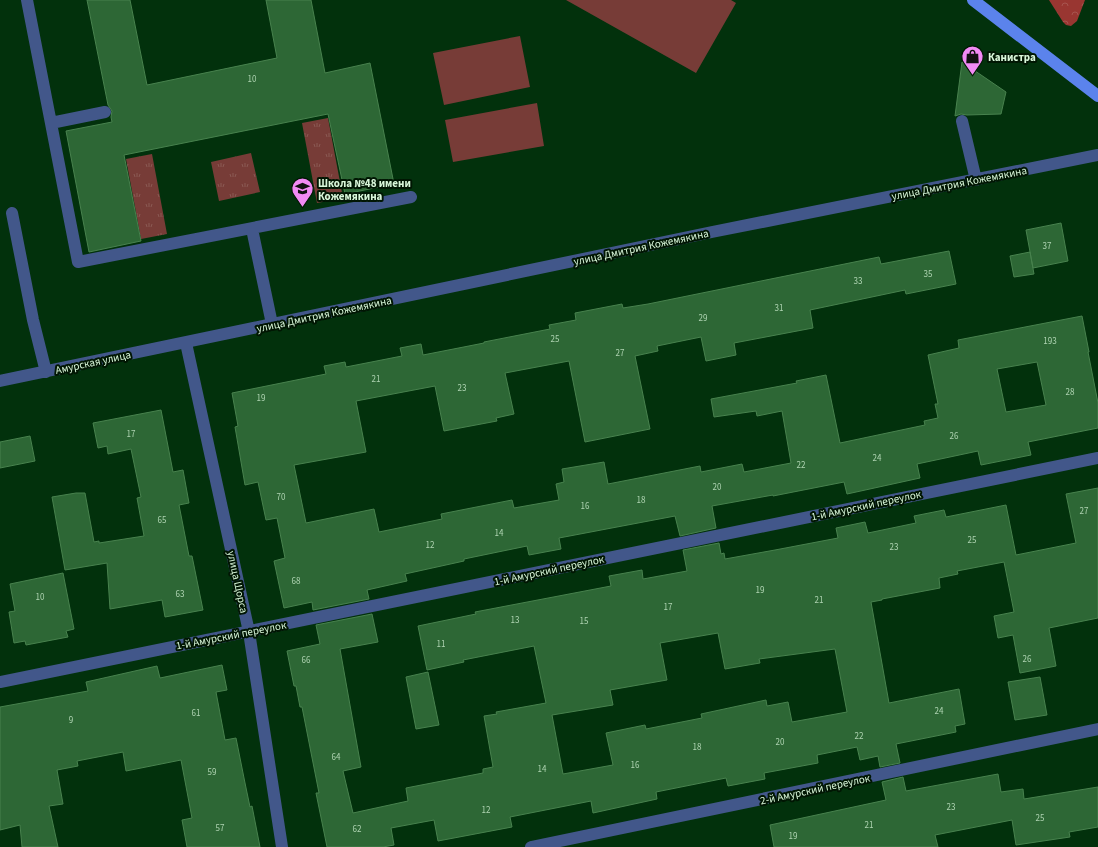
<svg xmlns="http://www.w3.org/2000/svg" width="1098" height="847" font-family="'Source Sans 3',sans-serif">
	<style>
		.grass { fill: url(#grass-tufts) }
		.forest { fill: url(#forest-crowns) }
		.garden { fill: #773c37 }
		.building { fill: #2d6735; stroke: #48824e; fill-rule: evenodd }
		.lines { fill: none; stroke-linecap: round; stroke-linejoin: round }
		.minor { stroke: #42578a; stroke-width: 12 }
		.major { stroke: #5b83ec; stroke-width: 12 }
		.labels { text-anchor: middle; stroke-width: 4; stroke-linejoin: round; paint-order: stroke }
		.number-label { font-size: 9px; fill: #aed3b1 }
		.poi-label { font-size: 11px; font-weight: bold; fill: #d9f7da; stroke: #011603; text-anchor: start }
		.street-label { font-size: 11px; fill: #d9f7da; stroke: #011603 }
	</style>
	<defs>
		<pattern id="grass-tufts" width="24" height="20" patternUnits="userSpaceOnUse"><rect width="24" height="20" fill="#773c37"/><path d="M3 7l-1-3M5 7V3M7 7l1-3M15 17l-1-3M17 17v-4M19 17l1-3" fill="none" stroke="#8a5953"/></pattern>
		<pattern id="forest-crowns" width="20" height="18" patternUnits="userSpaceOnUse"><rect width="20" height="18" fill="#993631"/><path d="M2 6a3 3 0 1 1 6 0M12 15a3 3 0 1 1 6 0" fill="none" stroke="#a7544e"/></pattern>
	</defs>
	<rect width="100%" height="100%" fill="#02310c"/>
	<path class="grass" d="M 328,118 L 343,198 L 317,203 L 302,123 Z
		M 251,153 L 260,192 L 219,201 L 211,162 Z
		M 152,154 L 167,234 L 141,239 L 126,159 Z"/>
	<path class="forest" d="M 1049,0 L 1085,0 L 1077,21 L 1071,26 L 1066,25 L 1063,22 Z"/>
	<path class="garden" d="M 566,0 L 731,0 L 736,3 L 696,73 Z
		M 520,36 L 530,87 L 444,105 L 433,53 Z
		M 537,103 L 544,146 L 453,162 L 445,120 Z"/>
	<path class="building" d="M 87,0 L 130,0 L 147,85 L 277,58 L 266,0 L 311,0 L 325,73 L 370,63 L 394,184 L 345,194 L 328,114 L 124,155 L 141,241 L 89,252 L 66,131 L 112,122 L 111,117 L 112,111 L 108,105 Z
		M 962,62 L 1006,92 L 1001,114 L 967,115 L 961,114 L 955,116 Z
		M 1061,223 L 1068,261 L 1033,268 L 1026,230 Z
		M 949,251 L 956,284 L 906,294 L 905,290 L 810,310 L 813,328 L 734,343 L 736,355 L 706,361 L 701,337 L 657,346 L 658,351 L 635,356 L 650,429 L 585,442 L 569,361 L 505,373 L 514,414 L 496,418 L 497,421 L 444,431 L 435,386 L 356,401 L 366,452 L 294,465 L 306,523 L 374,509 L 379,532 L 442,519 L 441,514 L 512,500 L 514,508 L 559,500 L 556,484 L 564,482 L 562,469 L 604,462 L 608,484 L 700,466 L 701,472 L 742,464 L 744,472 L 791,463 L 782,411 L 757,416 L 756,411 L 714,417 L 711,399 L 797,383 L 796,381 L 826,375 L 840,443 L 925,425 L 924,421 L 938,418 L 935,404 L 938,404 L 928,355 L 959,348 L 958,340 L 1082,316 L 1089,352 L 1088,352 L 1098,403 L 1098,428 L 1028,442 L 1031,455 L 981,465 L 978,451 L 917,464 L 920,478 L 847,494 L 844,482 L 773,496 L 773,495 L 712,506 L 716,528 L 680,536 L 675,516 L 559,538 L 561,549 L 529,555 L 527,546 L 464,559 L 464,561 L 405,574 L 407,581 L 367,590 L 369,599 L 313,610 L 312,602 L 284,608 L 274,561 L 285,558 L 277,518 L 266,520 L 258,482 L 245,485 L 235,427 L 238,426 L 232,393 L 326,374 L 324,366 L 345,362 L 346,367 L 402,356 L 400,348 L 421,344 L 423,355 L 484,343 L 484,342 L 550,329 L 549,325 L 576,320 L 575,313 L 622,304 L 623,308 L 648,304 L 879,257 L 881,264 ZM 1037,362 L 1046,405 L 1006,412 L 997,369 Z
		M 1030,252 L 1034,274 L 1014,277 L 1010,256 Z
		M 161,410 L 173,472 L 183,470 L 189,503 L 179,505 L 189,556 L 192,556 L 203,610 L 165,617 L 162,600 L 110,609 L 107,563 L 65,570 L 52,497 L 76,493 L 85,493 L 94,542 L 99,541 L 99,543 L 144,536 L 137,498 L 141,497 L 131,449 L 108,454 L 107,446 L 98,448 L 93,423 Z
		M 30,436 L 35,461 L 0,468 L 0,442 Z
		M 1098,488 L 1098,618 L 1049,628 L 1056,666 L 1020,673 L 1013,635 L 998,638 L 994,616 L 1014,612 L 1004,562 L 957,571 L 958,574 L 939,578 L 940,588 L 882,599 L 882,600 L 871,602 L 889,703 L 959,689 L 965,724 L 955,726 L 956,732 L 896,744 L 900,763 L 880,767 L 878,756 L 860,760 L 857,747 L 817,755 L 818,763 L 764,773 L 765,779 L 728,786 L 726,778 L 656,792 L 657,799 L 593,813 L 591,801 L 510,817 L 512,827 L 438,841 L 434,820 L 391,828 L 394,845 L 383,847 L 327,847 L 316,793 L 319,793 L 302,707 L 300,707 L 296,686 L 294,686 L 287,651 L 320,644 L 316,625 L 372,614 L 378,642 L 340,649 L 361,767 L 343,771 L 353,813 L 408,801 L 406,788 L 483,773 L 483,769 L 493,767 L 484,716 L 497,714 L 496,712 L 546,703 L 534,646 L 463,660 L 464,662 L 427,670 L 418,626 L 476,614 L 475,612 L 611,586 L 609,576 L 642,570 L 643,579 L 687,571 L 683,550 L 719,543 L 721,554 L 724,553 L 725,559 L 775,550 L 838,538 L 836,528 L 865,522 L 868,533 L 916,523 L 914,516 L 944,510 L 946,517 L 1006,505 L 1016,555 L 1076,543 L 1066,494 ZM 718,633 L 725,669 L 760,663 L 759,659 L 835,649 L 847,712 L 792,722 L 788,702 L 767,706 L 766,700 L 701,714 L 702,718 L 646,729 L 645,725 L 606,733 L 613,765 L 563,774 L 552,715 L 613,705 L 610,690 L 667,680 L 660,643 Z
		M 63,573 L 74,629 L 66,631 L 68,637 L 26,645 L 25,641 L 14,643 L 9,612 L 15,611 L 10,584 Z
		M 222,665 L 227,690 L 216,692 L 225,740 L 236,738 L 245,783 L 250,807 L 252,806 L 260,847 L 187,847 L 182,820 L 192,818 L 181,760 L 126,771 L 123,752 L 77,761 L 78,766 L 57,770 L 63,804 L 49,806 L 58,847 L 22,847 L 20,825 L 0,830 L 0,707 L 88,691 L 86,682 L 157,666 L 160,678 Z
		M 428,672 L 439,725 L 416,729 L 406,677 Z
		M 1040,677 L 1047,715 L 1015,720 L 1008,682 Z
		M 998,774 L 1001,792 L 1023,789 L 1024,799 L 1098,787 L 1098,827 L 1069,832 L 1070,837 L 1016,845 L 1012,820 L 935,835 L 938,847 L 774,847 L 770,825 L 886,800 L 882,782 L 903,777 L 906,791 Z"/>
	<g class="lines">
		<path class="minor" d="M 27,0 L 78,262 L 411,197
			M 962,121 L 976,180
			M 51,123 L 105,112
			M 12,213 L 33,320 L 46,372
			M 252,229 L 272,324
			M 186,343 L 249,632 L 282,847
			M 0,381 L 712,232 L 1098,155
			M 0,682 L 1098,458
			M 531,847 L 1098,729"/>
		<path class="major" d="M 973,0 L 1098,96"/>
	</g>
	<defs>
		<symbol id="shop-pin" viewBox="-11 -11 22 30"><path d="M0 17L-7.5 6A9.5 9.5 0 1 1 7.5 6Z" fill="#f18af4" stroke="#011603"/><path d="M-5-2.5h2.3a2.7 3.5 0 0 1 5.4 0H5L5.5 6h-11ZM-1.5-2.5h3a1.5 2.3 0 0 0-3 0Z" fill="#111"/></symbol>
		<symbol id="school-pin" viewBox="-11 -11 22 30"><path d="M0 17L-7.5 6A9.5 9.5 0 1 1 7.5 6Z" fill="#f18af4" stroke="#011603"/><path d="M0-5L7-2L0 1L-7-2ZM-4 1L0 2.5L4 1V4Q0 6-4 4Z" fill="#111"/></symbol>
	</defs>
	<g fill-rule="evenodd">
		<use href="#shop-pin" x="960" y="44" width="25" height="34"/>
		<use href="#school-pin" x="290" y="176" width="25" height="34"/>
	</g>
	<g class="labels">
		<g class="number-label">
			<text x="252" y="82">10</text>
			<text x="1047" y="249">37</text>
			<text x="928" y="277">35</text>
			<text x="858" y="284">33</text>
			<text x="779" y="311">31</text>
			<text x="703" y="321">29</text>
			<text x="555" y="342">25</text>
			<text x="1050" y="344">193</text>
			<text x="620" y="356">27</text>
			<text x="376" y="382">21</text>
			<text x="462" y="391">23</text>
			<text x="1070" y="395">28</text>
			<text x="261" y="401">19</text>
			<text x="131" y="437">17</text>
			<text x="954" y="439">26</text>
			<text x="877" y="461">24</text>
			<text x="801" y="468">22</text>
			<text x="717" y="490">20</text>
			<text x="281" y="500">70</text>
			<text x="641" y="503">18</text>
			<text x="585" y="509">16</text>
			<text x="1084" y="514">27</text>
			<text x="162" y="523">65</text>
			<text x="499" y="536">14</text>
			<text x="972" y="543">25</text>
			<text x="430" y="548">12</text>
			<text x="894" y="550">23</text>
			<text x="296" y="584">68</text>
			<text x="760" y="593">19</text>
			<text x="180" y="597">63</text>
			<text x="40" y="600">10</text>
			<text x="819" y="603">21</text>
			<text x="668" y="610">17</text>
			<text x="515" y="623">13</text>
			<text x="584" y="624">15</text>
			<text x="441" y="647">11</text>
			<text x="1027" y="662">26</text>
			<text x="306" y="663">66</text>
			<text x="939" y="714">24</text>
			<text x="196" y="716">61</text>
			<text x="71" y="723">9</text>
			<text x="859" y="739">22</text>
			<text x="780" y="745">20</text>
			<text x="697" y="750">18</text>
			<text x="336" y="760">64</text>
			<text x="635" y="768">16</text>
			<text x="542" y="772">14</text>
			<text x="212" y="775">59</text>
			<text x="951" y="810">23</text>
			<text x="486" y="813">12</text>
			<text x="1040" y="821">25</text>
			<text x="869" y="828">21</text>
			<text x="220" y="831">57</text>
			<text x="357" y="832">62</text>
			<text x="793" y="839">19</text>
		</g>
		<g class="poi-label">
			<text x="988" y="61">Канистра</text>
			<text x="318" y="187">Школа №48 имени<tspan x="318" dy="13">Кожемякина</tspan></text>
		</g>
		<g class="street-label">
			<text transform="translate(959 183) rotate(-11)" y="4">улица Дмитрия Кожемякина</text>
			<text transform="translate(641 247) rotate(-12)" y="4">улица Дмитрия Кожемякина</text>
			<text transform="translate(324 314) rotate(-12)" y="4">улица Дмитрия Кожемякина</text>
			<text transform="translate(93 362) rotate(-12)" y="4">Амурская улица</text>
			<text transform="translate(866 505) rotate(-12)" y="4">1-й Амурский переулок</text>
			<text transform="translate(549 570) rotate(-12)" y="4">1-й Амурский переулок</text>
			<text transform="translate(238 582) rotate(78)" y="4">улица Щорса</text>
			<text transform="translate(231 635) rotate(-11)" y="4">1-й Амурский переулок</text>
			<text transform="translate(815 789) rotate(-12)" y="4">2-й Амурский переулок</text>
		</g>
	</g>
</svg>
